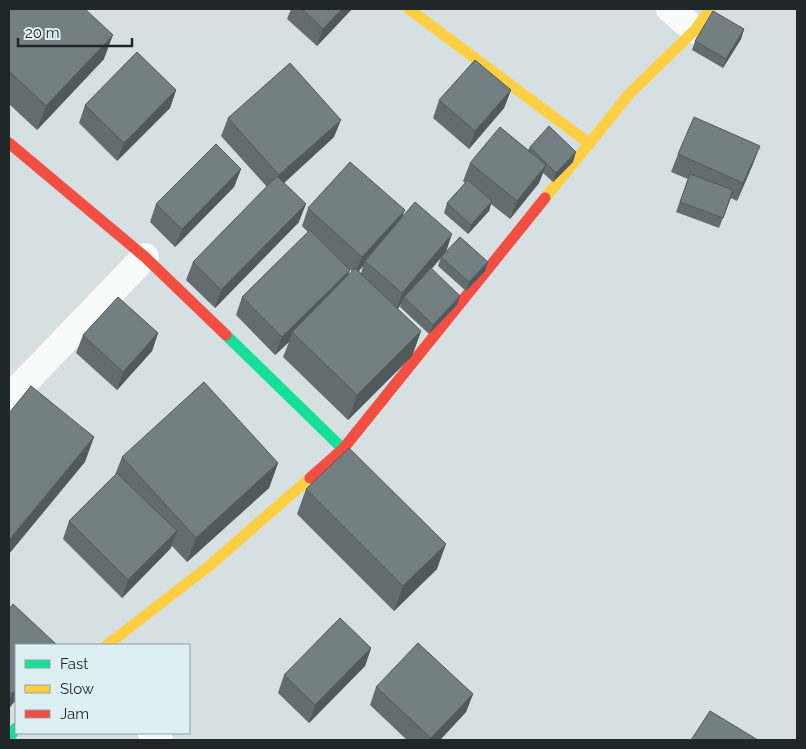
<svg xmlns="http://www.w3.org/2000/svg" width="806" height="749" font-family="Raleway,sans-serif">
	<style>
		.lines { fill: none; stroke-linecap: round; stroke-linejoin: round }
		.street { stroke: #f9fafa; stroke-width: 28 }
		.fast { stroke: #16e098; stroke-width: 11 }
		.slow { stroke: #ffcf43; stroke-width: 11 }
		.jam { stroke: #f24e42; stroke-width: 11 }
		.wall { fill: #636d70; fill-rule: evenodd }
		.shaded-wall { fill: #50595b }
		.building { fill: #737f82; stroke: #50595b }
	</style>
	<rect width="100%" height="100%" fill="#d6dfe1"/>
	<g class="lines">
		<path class="street" d="M 670,9 L 695,30
			M 9,398 L 145,257
			M 152,733 L 159,740"/>
		<path class="fast" d="M 226,335 L 343,449
			M 9,738 L 16,728"/>
		<path class="slow" d="M 409,9 L 590,144
			M 545,198 L 630,93 L 695,30 L 710,9
			M 107,645 L 209,566 L 310,478"/>
		<path class="jam" d="M 9,143 L 145,257 L 226,335
			M 310,478 L 343,449 L 545,198"/>
	</g>
	<path class="wall" d="M 9,9 L 104,59 L 37,130 L 9,104 Z
		M 291,9 L 352,9 L 317,46 L 287,19 Z
		M 744,29 L 741,39 L 723,68 L 692,50 L 695,41 Z
		M 176,90 L 170,108 L 117,161 L 79,123 L 85,105 Z
		M 511,90 L 504,108 L 469,149 L 433,118 L 439,100 Z
		M 228,118 L 334,137 L 284,183 L 299,222 L 215,308 L 186,280 L 193,262 L 267,187 L 221,136 Z
		M 530,147 L 573,162 L 553,182 L 543,173 L 539,183 L 510,219 L 491,204 L 489,211 L 468,234 L 444,213 L 447,203 L 465,183 L 463,181 L 470,163 L 528,150 Z
		M 678,154 L 753,164 L 737,201 L 731,198 L 719,228 L 676,212 L 688,179 L 671,172 Z
		M 241,169 L 234,187 L 175,247 L 150,222 L 156,204 Z
		M 308,208 L 401,218 L 446,252 L 488,262 L 485,271 L 466,291 L 438,266 L 441,257 L 431,269 L 457,305 L 429,334 L 400,307 L 401,304 L 398,309 L 421,331 L 412,356 L 348,420 L 283,357 L 289,342 L 275,355 L 236,315 L 242,297 L 308,232 L 302,226 ZM 343,264 L 352,271 L 348,275 ZM 363,266 L 361,273 L 359,271 Z
		M 158,333 L 152,351 L 117,390 L 76,353 L 83,335 Z
		M 122,457 L 278,463 L 269,488 L 187,562 L 172,546 L 170,549 L 122,598 L 63,539 L 69,521 L 115,475 Z
		M 306,489 L 437,569 L 394,611 L 297,514 Z
		M 9,609 L 16,645 L 16,700 L 9,708 Z
		M 371,648 L 365,666 L 309,723 L 278,693 L 284,675 Z
		M 376,687 L 473,694 L 466,712 L 440,740 L 407,740 L 370,705 Z"/>
	<path class="shaded-wall" d="M 342,9 L 352,9 L 317,46 L 323,29 Z
		M 744,29 L 741,39 L 723,68 L 726,59 Z
		M 113,35 L 104,59 L 37,130 L 46,106 Z
		M 176,90 L 170,108 L 117,161 L 124,143 Z
		M 511,90 L 504,108 L 469,149 L 475,131 Z
		M 341,120 L 334,137 L 273,193 L 279,175 Z
		M 760,146 L 753,164 L 737,201 L 743,183 Z
		M 576,152 L 573,162 L 553,182 L 556,173 Z
		M 546,165 L 539,183 L 510,219 L 517,201 Z
		M 241,169 L 234,187 L 175,247 L 182,229 Z
		M 492,201 L 489,211 L 468,234 L 471,225 Z
		M 306,204 L 299,222 L 215,308 L 221,290 Z
		M 405,210 L 398,228 L 365,261 L 363,266 L 355,275 L 362,257 Z
		M 452,234 L 446,252 L 406,299 L 404,297 L 401,304 L 396,311 L 402,293 Z
		M 488,262 L 485,271 L 466,291 L 469,282 Z
		M 350,270 L 343,288 L 292,332 L 289,342 L 275,355 L 282,337 Z
		M 460,296 L 457,305 L 429,334 L 433,325 Z
		M 421,331 L 412,356 L 348,420 L 357,395 Z
		M 158,333 L 152,351 L 117,390 L 123,372 Z
		M 94,437 L 85,462 L 9,554 L 9,540 Z
		M 278,463 L 269,488 L 187,562 L 196,538 Z
		M 177,531 L 170,549 L 122,598 L 128,580 Z
		M 446,544 L 437,569 L 394,611 L 403,586 Z
		M 371,648 L 365,666 L 309,723 L 315,705 Z
		M 16,689 L 16,700 L 9,708 L 9,702 L 12,694 Z
		M 473,694 L 466,712 L 440,740 L 430,740 L 431,738 Z"/>
	<path class="building" d="M 9,9 L 85,9 L 113,35 L 46,106 L 9,71 Z
		M 302,9 L 342,9 L 323,29 Z
		M 713,11 L 744,29 L 726,59 L 695,41 Z
		M 137,52 L 176,90 L 124,143 L 85,105 Z
		M 475,60 L 511,90 L 475,131 L 439,100 Z
		M 290,63 L 341,120 L 279,175 L 228,118 Z
		M 694,117 L 760,146 L 743,183 L 678,154 Z
		M 549,126 L 576,152 L 556,173 L 530,147 Z
		M 500,127 L 546,165 L 517,201 L 470,163 Z
		M 216,144 L 241,169 L 182,229 L 156,204 Z
		M 350,162 L 405,210 L 362,257 L 308,208 Z
		M 690,174 L 733,190 L 723,218 L 680,202 Z
		M 277,176 L 306,204 L 221,290 L 193,262 Z
		M 468,180 L 492,201 L 471,225 L 447,203 Z
		M 415,202 L 452,234 L 402,293 L 365,261 Z
		M 310,230 L 350,270 L 282,337 L 242,297 Z
		M 460,237 L 488,262 L 469,282 L 441,257 Z
		M 355,268 L 421,331 L 357,395 L 292,332 Z
		M 431,268 L 460,296 L 433,325 L 404,297 Z
		M 118,297 L 158,333 L 123,372 L 83,335 Z
		M 204,382 L 278,463 L 196,538 L 122,457 Z
		M 31,386 L 94,437 L 9,540 L 9,413 Z
		M 349,448 L 446,544 L 403,586 L 306,489 Z
		M 117,473 L 177,531 L 128,580 L 69,521 Z
		M 13,604 L 57,645 L 16,645 L 16,689 L 12,694 L 9,691 L 9,609 Z
		M 340,618 L 371,648 L 315,705 L 284,675 Z
		M 418,643 L 473,694 L 431,738 L 376,687 Z
		M 710,711 L 758,740 L 691,740 Z"/>
	<rect width="806" height="749" fill="none" stroke="#202728" stroke-width="20"/>
	<rect x="15" y="644" width="175" height="90" fill="#deeff3" stroke="#929fa2"/>
	<rect x="25" y="660" width="25" height="8" fill="#16e098" stroke="#929fa2"/>
	<text x="60" y="669" font-size="15" fill="#202728">Fast</text>
	<rect x="25" y="685" width="25" height="8" fill="#ffcf43" stroke="#929fa2"/>
	<text x="60" y="694" font-size="15" fill="#202728">Slow</text>
	<rect x="25" y="710" width="25" height="8" fill="#f24e42" stroke="#929fa2"/>
	<text x="60" y="719" font-size="15" fill="#202728">Jam</text>
	<path d="M18 38v8h114v-8" fill="none" stroke="#202728" stroke-width="2.5"/>
	<text x="25" y="38" font-size="15" fill="#202728" stroke="#deeff3" stroke-width="4" paint-order="stroke">20 m</text>
</svg>
